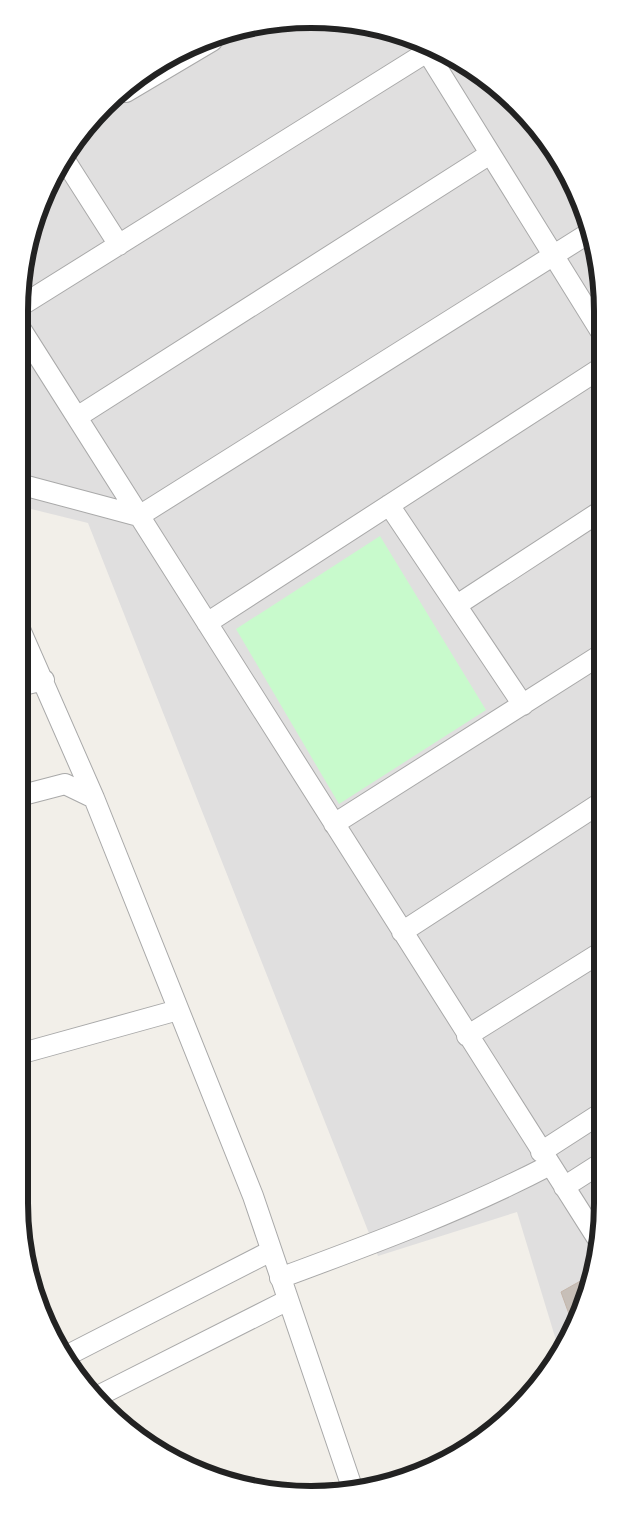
<svg xmlns="http://www.w3.org/2000/svg" width="622" height="1514" font-family="'Roboto Condensed',sans-serif">
	<style>
		.residential { fill: #e0dfdf }
		.park { fill: #c8facc }
		.building { fill: #c7bfb8; stroke: #c4b6ab }
		.lines { fill: none; stroke-linecap: round; stroke-linejoin: round }
		.street-casing { stroke: #a9a9a9; stroke-width: 22 }
		.street { stroke: #fff; stroke-width: 20 }
		.rim { fill: none; stroke: #222; stroke-width: 6 }
	</style>
	<rect width="100%" height="100%" fill="#f2efe9"/>
	<path class="residential" d="M 292,19 L 405,34 L 474,68 L 531,119 L 573,182 L 601,273 L 603,1203 L 588,1297 L 559,1350 L 517,1212 L 378,1256 L 88,523 L 19,506 L 19,311 L 34,217 L 91,119 L 181,49 Z"/>
	<path class="park" d="M 380,536 L 486,710 L 339,804 L 236,629 Z"/>
	<path class="building" d="M 591,1275 L 588,1297 L 573,1325 L 561,1292 Z"/>
	<g class="lines">
		<defs>
			<path id="street" d="M 421,42 L 601,332
				M 126,92 L 212,41
				M 66,162 L 119,245
				M 19,307 L 427,52
				M 19,326 L 597,1238
				M 77,417 L 490,154
				M 19,484 L 139,516 L 589,233
				M 389,505 L 523,705
				M 457,605 L 601,511
				M 207,623 L 601,368
				M 19,627 L 94,798
				M 19,686 L 44,680
				M 19,796 L 65,784 L 94,798 L 253,1196 L 353,1490
				M 334,824 L 602,654
				M 402,932 L 602,802
				M 467,1036 L 603,951
				M 19,1054 L 178,1010
				M 541,1152 L 603,1112
				M 564,1187 L 603,1162
				M 280,1278 C 372,1244 464,1210 550,1165
				M 68,1355 L 271,1251
				M 94,1398 L 288,1300"/>
		</defs>
		<use href="#street" class="street-casing"/>
		<use href="#street" class="street"/>
	</g>
	<path d="M0 0H622V1514H0ZM311 28H311A283 283 0 0 1 594 311V1203A283 283 0 0 1 311 1486H311A283 283 0 0 1 28 1203V311A283 283 0 0 1 311 28Z" fill="#fff" fill-rule="evenodd"/>
	<path class="rim" d="M311 28H311A283 283 0 0 1 594 311V1203A283 283 0 0 1 311 1486H311A283 283 0 0 1 28 1203V311A283 283 0 0 1 311 28Z"/>
</svg>
